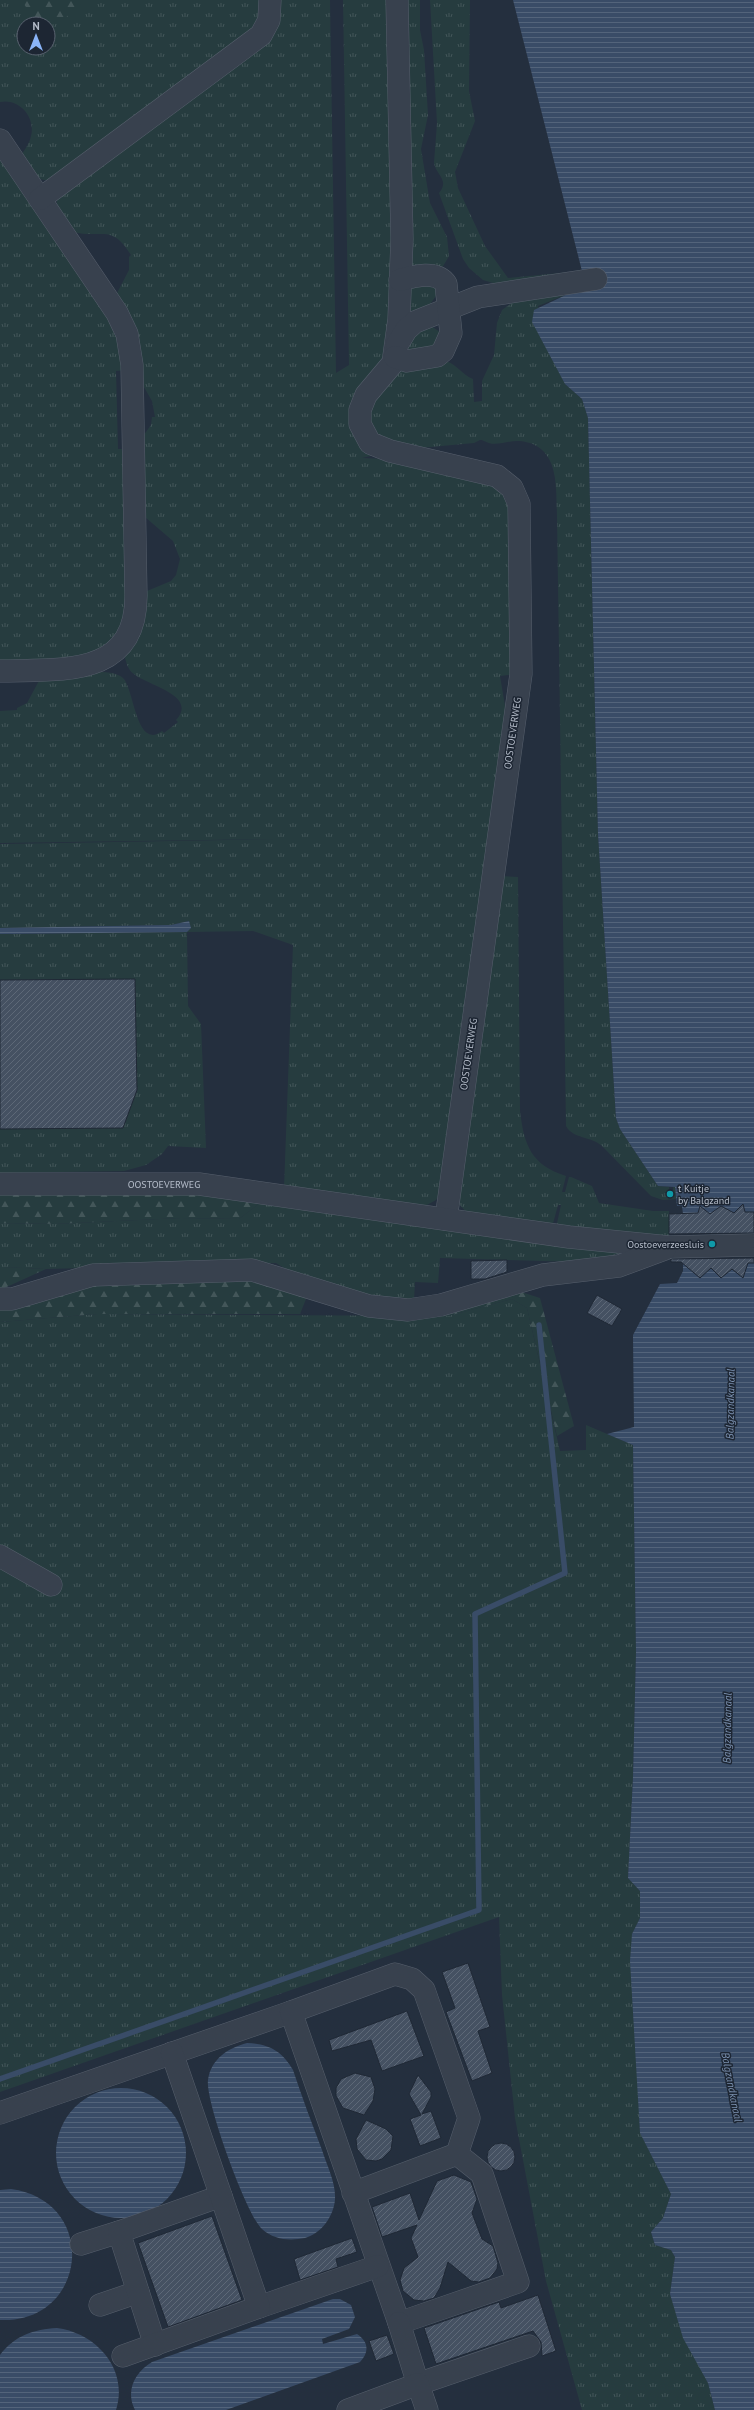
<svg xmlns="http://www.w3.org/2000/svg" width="754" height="2410" font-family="'PT Sans',sans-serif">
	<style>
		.grass { fill: url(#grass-tufts); fill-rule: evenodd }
		.forest { fill: url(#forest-firs) }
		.water { fill: url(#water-rules) }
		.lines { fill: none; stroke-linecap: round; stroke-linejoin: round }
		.stream { stroke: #394c67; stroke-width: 5.5 }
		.building { fill: url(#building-hatch); stroke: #1f2835 }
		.minor-casing { stroke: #565f6c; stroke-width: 23 }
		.minor { stroke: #38414e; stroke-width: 22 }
		.culture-dot { fill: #0f9aa8; stroke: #1d2633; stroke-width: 1.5 }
		.labels { text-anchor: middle; stroke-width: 3; stroke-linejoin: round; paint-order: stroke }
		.street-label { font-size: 10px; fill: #b4bcc9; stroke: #1d2633 }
		.poi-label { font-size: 10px; fill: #b4bcc9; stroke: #1d2633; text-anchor: start }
		.water-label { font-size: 11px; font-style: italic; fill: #7c92b1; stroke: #1d2633 }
	</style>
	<defs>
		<pattern id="grass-tufts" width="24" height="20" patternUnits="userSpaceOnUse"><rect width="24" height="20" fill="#263c3f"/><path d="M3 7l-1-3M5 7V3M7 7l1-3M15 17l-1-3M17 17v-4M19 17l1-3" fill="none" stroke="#435659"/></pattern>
		<pattern id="forest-firs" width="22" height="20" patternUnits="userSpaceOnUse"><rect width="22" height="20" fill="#263c3f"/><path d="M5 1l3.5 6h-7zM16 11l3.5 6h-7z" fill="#435659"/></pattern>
		<pattern id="water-rules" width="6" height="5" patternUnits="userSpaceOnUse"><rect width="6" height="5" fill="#394c67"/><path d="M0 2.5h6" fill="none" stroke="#53647b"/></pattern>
		<pattern id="building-hatch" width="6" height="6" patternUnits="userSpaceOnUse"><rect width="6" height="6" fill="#455162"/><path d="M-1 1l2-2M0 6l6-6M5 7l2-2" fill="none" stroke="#5d6877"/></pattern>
	</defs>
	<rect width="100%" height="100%" fill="#242f3e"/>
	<path class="grass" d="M 0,0 L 266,0 L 260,23 L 50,181 L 39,179 L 21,156 C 24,150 30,143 31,136 C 36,117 19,98 0,102 ZM 24,24 L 48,24 L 48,48 L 24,48 Z
		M 275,0 L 330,0 L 336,373 L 349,365 L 343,0 L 393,0 L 396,224 L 386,357 L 361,395 L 379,454 L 362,458 L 386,459 L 488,480 L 510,500 L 515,674 L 500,676 L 507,718 L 442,1189 L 436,1200 L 425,1206 L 284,1189 L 293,945 L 253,931 L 187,932 L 188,1006 L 201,1024 L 206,1148 L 168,1146 L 162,1154 L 146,1165 L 124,1171 L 0,1173 L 0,934 L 187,932 L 189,921 L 171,925 L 0,928 L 0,844 L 277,839 L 0,843 L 0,711 L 17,710 L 17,708 L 27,703 L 40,679 C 59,677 109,665 123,678 C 134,688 136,751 162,731 L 164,733 L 178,722 L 176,720 C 199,695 146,685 134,674 C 128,670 127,664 125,658 L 147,591 L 171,581 L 176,575 L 180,559 L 173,541 L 145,517 L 138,443 L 151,425 L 152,417 L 155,417 L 152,401 L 137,375 L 116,295 L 129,270 L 129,257 L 131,255 C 111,223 103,239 73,232 L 56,209 L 57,200 L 228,65 Z
		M 403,0 L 420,0 L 420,30 L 424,50 L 428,115 L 421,149 L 430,203 L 447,237 L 449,256 L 442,268 L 411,274 Z
		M 430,0 L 470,0 L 469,91 L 475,121 L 455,172 L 458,188 L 485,246 L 508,278 L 582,271 L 500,285 L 483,280 L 469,268 L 463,259 L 439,193 C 450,180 436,175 434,163 L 437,123 Z
		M 0,148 L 107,305 L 128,370 L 116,371 L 118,449 L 129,449 L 131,592 L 122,629 L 96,656 L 0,667 Z
		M 409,282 L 441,289 L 428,307 L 411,311 L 408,310 Z
		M 570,293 L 538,306 L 565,384 L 582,399 L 588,418 L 598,834 L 616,1118 L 620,1129 L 658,1186 L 669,1187 L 669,1193 L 673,1193 L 673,1187 L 676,1187 L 676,1199 L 663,1200 L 651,1196 L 602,1146 C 591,1136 573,1139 566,1126 L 557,516 C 556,487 560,444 519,441 C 510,440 498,446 489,443 C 485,442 484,440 480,440 L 474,443 L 409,449 L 392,446 L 367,427 L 373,396 L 395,370 L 446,361 C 458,365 462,375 473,379 L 474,402 L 482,401 L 482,381 L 494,355 L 497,323 L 502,310 L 516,300 Z
		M 431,326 L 440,332 L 442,343 L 404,356 C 410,341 414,331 431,326 Z
		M 498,876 L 518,877 L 520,1111 C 524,1145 531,1165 566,1176 L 562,1192 L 565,1192 L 569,1177 L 571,1177 L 592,1186 L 599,1203 L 653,1211 L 669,1211 L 669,1240 L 556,1228 L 561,1205 L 558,1205 L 552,1227 L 468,1214 L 457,1202 Z
		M 260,1203 L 620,1253 L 605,1258 L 579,1262 L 440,1258 L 438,1283 L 415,1282 L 414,1300 C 366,1295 318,1290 276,1263 L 46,1269 L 0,1267 L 0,1223 L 55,1224 L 181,1218 L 239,1219 Z
		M 512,1299 L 527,1308 L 560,1451 L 586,1450 L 586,1425 L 633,1445 L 636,1652 L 633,1777 L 628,1878 L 640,1891 L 640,1918 L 632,1934 L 640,2132 L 671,2194 L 663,2218 L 651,2232 L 655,2245 L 671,2250 L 675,2257 L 670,2294 L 708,2383 L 715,2410 L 582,2410 L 546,2281 L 515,2118 L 502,1995 L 499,1917 L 0,2092 L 0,1322 L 97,1314 L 448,1316 Z"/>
	<path class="forest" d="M 21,0 L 90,0 L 59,22 L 48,26 L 48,24 L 38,24 Z
		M 0,1191 L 205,1194 L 260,1203 L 239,1219 L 181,1218 L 55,1224 L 0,1223 Z
		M 0,1267 L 3,1267 L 46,1269 L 0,1290 Z
		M 252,1278 L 298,1291 L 306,1299 L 300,1314 L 97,1314 L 0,1322 L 0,1306 L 74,1287 Z
		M 518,1291 L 540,1298 L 574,1426 L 557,1436 L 527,1308 L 512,1299 L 448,1316 L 429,1315 Z"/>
	<path class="water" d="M 513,0 L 754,0 L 754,1212 L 744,1212 L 742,1205 L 741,1212 L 723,1213 L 721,1206 L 720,1213 L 702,1213 L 701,1206 L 699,1213 L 683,1214 L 682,1206 L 677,1206 L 675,1187 L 658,1186 L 620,1129 L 616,1118 L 598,834 L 588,418 L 582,399 L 565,384 L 532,322 L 534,310 L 570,293 L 582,271 Z
		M 189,921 L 191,928 L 187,932 L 0,934 L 0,928 L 171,925 Z
		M 717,1263 L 718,1274 L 721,1278 L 724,1263 L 742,1277 L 745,1271 L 745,1263 L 754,1263 L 754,2410 L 715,2410 L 708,2383 L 683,2338 L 670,2294 L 675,2257 L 671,2250 L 655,2245 L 651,2232 L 663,2218 L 671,2194 L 640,2133 L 630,1961 L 632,1934 L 640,1918 L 640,1891 L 628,1878 L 633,1777 L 636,1652 L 633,1445 L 607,1434 L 634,1427 L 633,1335 L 660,1284 L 677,1283 L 683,1271 L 683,1264 L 697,1264 L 697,1275 L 700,1278 L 704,1272 Z
		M 247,2043 C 269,2044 282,2051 293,2070 C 302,2097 312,2124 322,2150 C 327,2166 336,2183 335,2199 C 334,2216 321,2234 305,2238 C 290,2241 274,2240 262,2229 C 247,2216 205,2101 208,2080 C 211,2059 228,2048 247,2043 Z
		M56 2153a65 65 0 1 1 130 0a65 65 0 1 1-130 0Z
		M 11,2189 C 100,2201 88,2324 0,2320 L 0,2190 Z
		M 333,2299 L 340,2299 L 351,2305 L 355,2317 L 349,2329 L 322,2339 L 323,2344 L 357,2334 C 368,2341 370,2352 360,2362 L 226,2410 L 135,2410 C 125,2391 135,2372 152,2362 Z
		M 57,2328 C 96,2333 129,2369 116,2410 L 0,2410 L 0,2355 C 14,2336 34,2329 57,2328 Z"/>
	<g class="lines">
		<path class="stream" d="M 0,2079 L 479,1910 L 475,1614 L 565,1573 L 539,1325"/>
	</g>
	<path class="building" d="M 135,979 L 137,1090 L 123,1128 L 0,1129 L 0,980 Z
		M 743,1204 L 745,1212 L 754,1212 L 754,1233 L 669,1234 L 669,1214 L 698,1213 L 700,1206 L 710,1214 L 721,1206 L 734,1213 Z
		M 754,1258 L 754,1263 L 748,1263 L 743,1278 L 732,1269 L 721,1278 L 711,1268 L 700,1278 L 681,1262 L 671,1262 L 671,1259 Z
		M 507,1260 L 507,1272 L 485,1279 L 471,1279 L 471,1261 Z
		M 597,1295 L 622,1309 L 612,1326 L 587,1313 Z
		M 468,1963 L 490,2027 L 478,2031 L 492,2073 L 472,2081 L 446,2012 L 455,2008 L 442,1972 Z
		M 407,2011 L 424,2056 L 382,2071 L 371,2040 L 332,2051 L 329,2040 Z
		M 355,2073 L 371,2077 L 375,2089 L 373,2101 L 364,2115 L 343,2108 L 336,2096 L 336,2088 L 341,2079 Z
		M 418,2075 L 431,2092 L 431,2097 L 422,2114 L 431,2111 L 441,2138 L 420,2146 L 410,2119 L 421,2115 L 409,2094 Z
		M 366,2120 L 386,2129 L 393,2136 L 391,2150 L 382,2159 L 376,2161 L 366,2160 L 357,2149 L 356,2139 Z
		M487 2157a14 14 0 1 1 28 0a14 14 0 1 1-28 0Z
		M 454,2175 L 471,2182 L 477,2199 L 472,2213 L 482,2239 L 493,2246 L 498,2263 L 497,2269 L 490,2278 L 479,2282 L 471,2281 L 448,2262 L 440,2288 L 434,2298 L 424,2301 L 414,2300 L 403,2291 L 400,2280 L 404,2268 L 418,2257 L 411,2238 L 417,2225 L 382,2237 L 372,2207 L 410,2193 L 419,2220 L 437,2181 Z
		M 212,2216 L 242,2300 L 168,2327 L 138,2243 Z
		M 352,2238 L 357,2252 L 336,2259 L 338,2267 L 300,2280 L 294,2259 Z
		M 538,2295 L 556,2351 L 542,2356 L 541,2342 L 533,2331 L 436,2364 L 424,2328 L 499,2302 L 501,2308 Z
		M 387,2335 L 394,2354 L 376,2361 L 369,2341 Z"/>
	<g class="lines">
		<defs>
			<g id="minor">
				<path d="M 397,0 L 402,239 L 399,319 L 393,363 L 366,395 L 360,410 L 360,424 L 370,443 L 390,451 L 497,476 L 512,488 L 519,504 L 521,674 L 446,1219"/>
				<path d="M 0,140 L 117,313 L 127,334 L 132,365 L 136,596 C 136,679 59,669 0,671"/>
				<path d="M 40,199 L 261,35 L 269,20 L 270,0"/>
				<path d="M 397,345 L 406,330 L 415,322 L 478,297 L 596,279"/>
				<path d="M 395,357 L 407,361 L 437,356 L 443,351 L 451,333 L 446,284 C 437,270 414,276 400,280"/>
				<path id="s1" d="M 0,1184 L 199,1184 L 569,1237 L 669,1247 L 754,1245"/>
				<path d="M 0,1299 L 12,1299 L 93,1275 L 252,1270 L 369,1306 L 408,1310 L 441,1305 L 543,1275 L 619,1266 L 665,1249"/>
				<path d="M 0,1556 L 51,1585"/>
				<path d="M 0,2113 L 291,2012"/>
				<path d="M 353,2193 L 457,2154 L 469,2118 L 424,1990 L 412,1979 L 395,1974 L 291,2012 L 399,2323 L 518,2282 L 482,2174 L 457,2154"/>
				<path d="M 81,2244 L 119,2232"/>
				<path d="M 100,2305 L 138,2292"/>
				<path d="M 259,2307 L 378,2266"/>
				<path d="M 399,2323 L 418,2384 L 529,2346"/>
				<path d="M 155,2345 L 119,2232 L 221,2196"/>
				<path d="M 123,2356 L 259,2307 L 172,2053"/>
				<path d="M 348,2410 L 418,2384 L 427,2410"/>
			</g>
		</defs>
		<use href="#minor" class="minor-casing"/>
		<use href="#minor" class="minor"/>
	</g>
	<g class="culture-dot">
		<circle cx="670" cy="1194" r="4"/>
		<circle cx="712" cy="1244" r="4"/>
	</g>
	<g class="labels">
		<g class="street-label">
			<text transform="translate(512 733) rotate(-82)" y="4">OOSTOEVERWEG</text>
			<text transform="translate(468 1054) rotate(-82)" y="4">OOSTOEVERWEG</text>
			<text dy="4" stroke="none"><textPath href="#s1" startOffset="164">OOSTOEVERWEG</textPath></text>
		</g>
		<g class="poi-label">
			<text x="678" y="1192">t Kuitje<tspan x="678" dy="12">by Balgzand</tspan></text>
			<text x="704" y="1248" text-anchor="end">Oostoeverzeesluis</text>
		</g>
		<g class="water-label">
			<text transform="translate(730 1404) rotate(-89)" y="4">Balgzandkanaal</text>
			<text transform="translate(727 1728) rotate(-89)" y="4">Balgzandkanaal</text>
			<text transform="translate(732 2087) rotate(79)" y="4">Balgzandkanaal</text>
		</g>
	</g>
	<g transform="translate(36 36)"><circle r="19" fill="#1d2633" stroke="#59626f"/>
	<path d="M0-3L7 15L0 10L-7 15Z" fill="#8ab4f8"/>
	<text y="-6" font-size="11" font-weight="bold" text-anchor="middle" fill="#b4bcc9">N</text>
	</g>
</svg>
